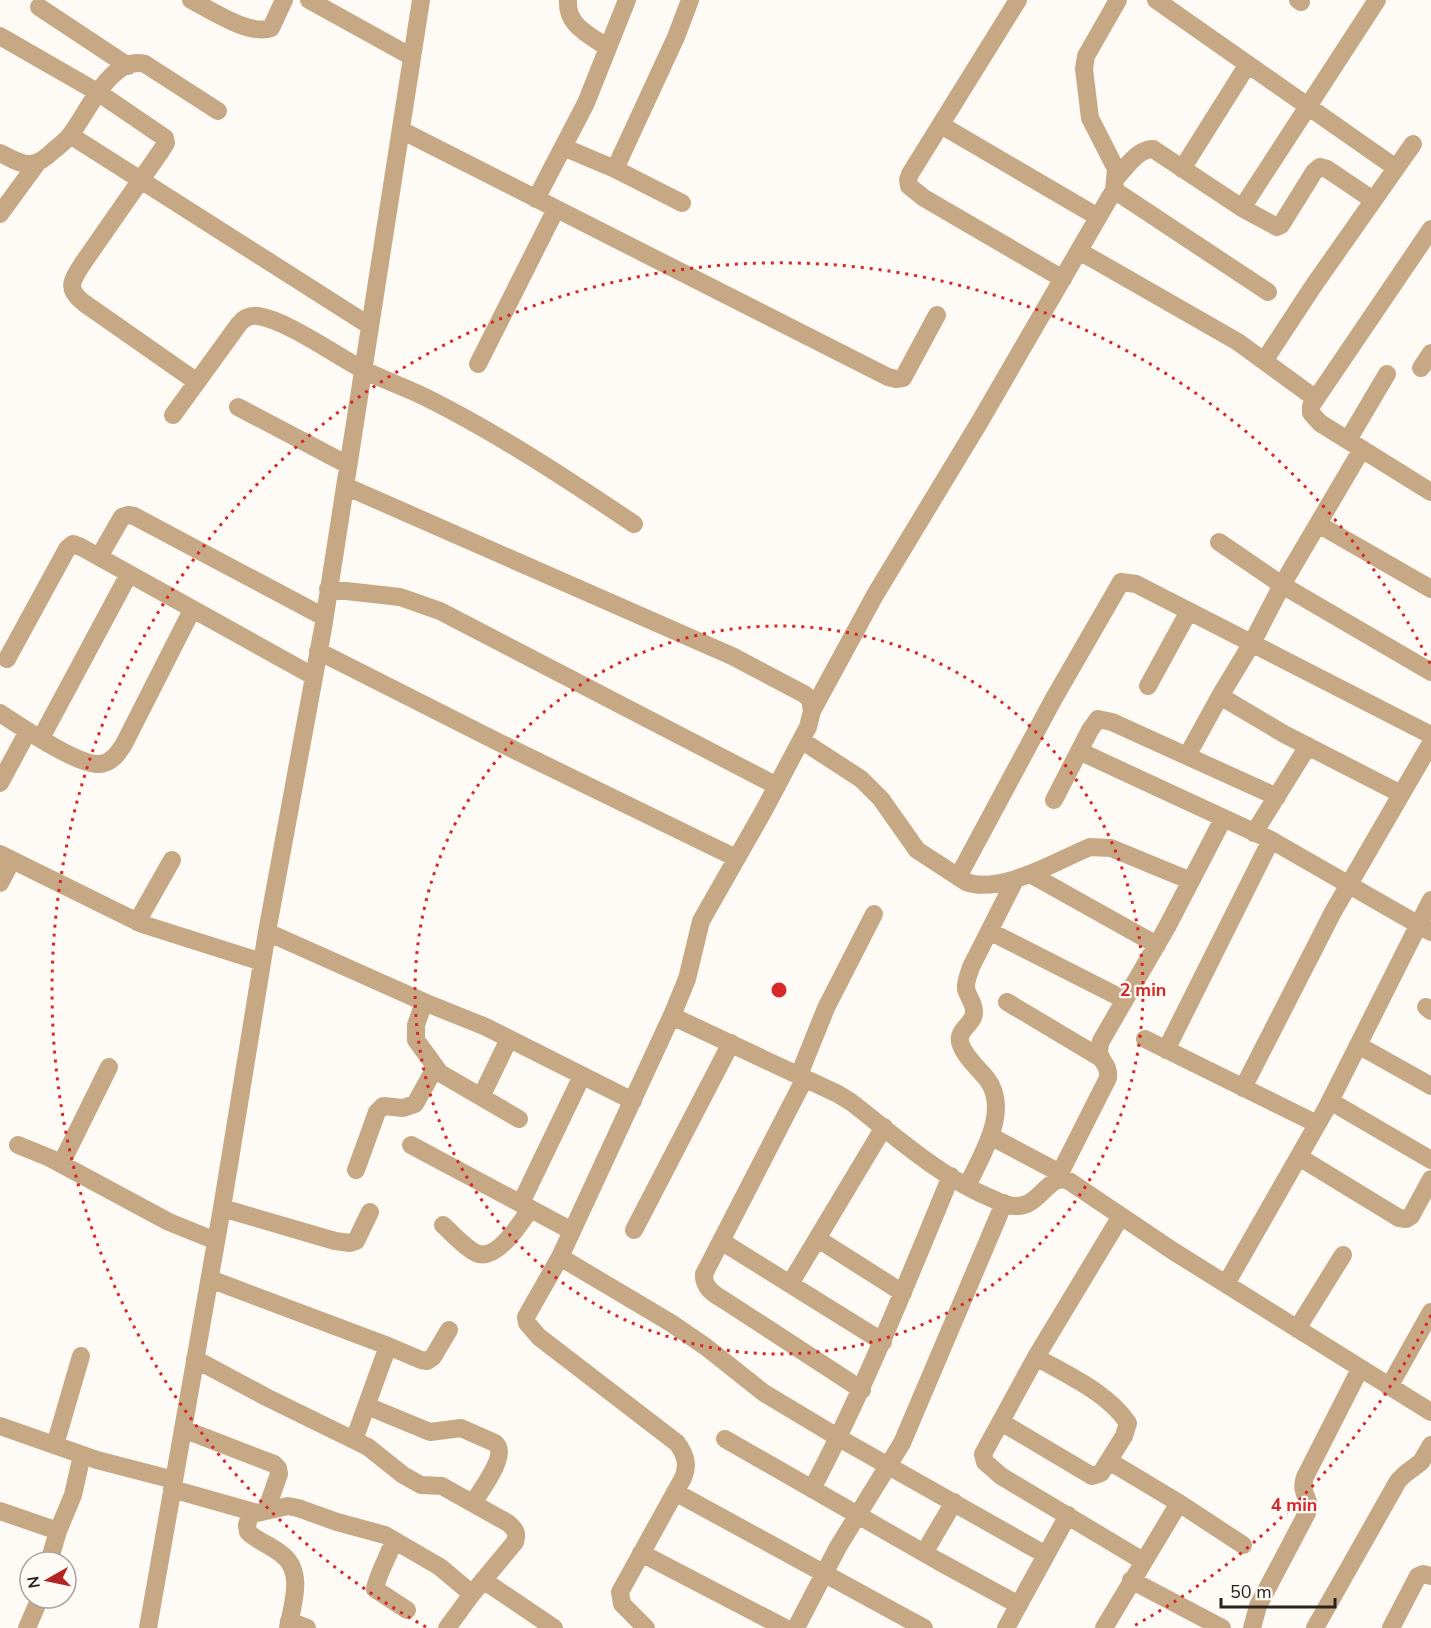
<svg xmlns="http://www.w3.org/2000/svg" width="1431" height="1628" font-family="'Nunito Sans',sans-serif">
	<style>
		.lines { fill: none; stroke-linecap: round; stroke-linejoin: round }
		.minor { stroke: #c7a884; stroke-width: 18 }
		.ring { fill: none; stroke: #d62828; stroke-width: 3; stroke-dasharray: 3 6 }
		.centre { fill: #d62828; stroke: #fefaf6; stroke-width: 3 }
		.ring-label { font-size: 18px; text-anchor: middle; font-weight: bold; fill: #d62828; stroke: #fefaf6; stroke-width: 4.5; stroke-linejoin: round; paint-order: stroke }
	</style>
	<rect width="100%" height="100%" fill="#fefaf6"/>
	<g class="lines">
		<path class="minor" d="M 191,0 C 211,10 249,36 271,28 L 284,0
			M 309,0 L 412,57
			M 568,0 C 566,26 590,35 608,48
			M 1018,0 L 910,174 L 908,180 L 909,186 L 924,198 L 1063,279
			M 1156,0 L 1396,168
			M 1298,0 L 1301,2
			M 39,7 L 128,66
			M 0,36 L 99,93 L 165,138 L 166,143 L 161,151 L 83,263 C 72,281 65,288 84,303 L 197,382
			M 941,125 L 1098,217
			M 401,130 L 888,377 L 896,379 L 903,378 L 937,315
			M 70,135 L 370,326
			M 563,147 L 615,169 L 682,203
			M 0,153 C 9,157 20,165 31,164 C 40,163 48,156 54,150 C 60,145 67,140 71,134 C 88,112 111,55 145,64 L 218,111
			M 615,169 L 676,37 L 690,0
			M 1182,169 L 1248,64
			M 1116,178 C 1126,168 1137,149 1153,149 L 1242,208 L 1277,227 L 1281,225 L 1314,172 L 1320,167 L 1327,169 L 1373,200
			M 1114,190 L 1268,292
			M 536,199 L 586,103 L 627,0
			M 1242,208 L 1377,0
			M 0,214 L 38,162
			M 1431,229 L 1311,406 L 1311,413 L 1320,423 L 1431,492
			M 1079,251 L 1238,342 L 1316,399
			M 1264,361 L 1314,285 L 1413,144
			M 478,364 L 556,209
			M 1421,368 L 1431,353
			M 238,407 L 348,465
			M 173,415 L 239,324 C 244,318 250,315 258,316 C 286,320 334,354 360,368 C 381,379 405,387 427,398 C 499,434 567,479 634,524
			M 1348,440 L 1387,374
			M 345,486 L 732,656 L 804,694 L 810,699 L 812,711 L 808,727 L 763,812 L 701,921 L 687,979 L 673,1013 L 676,1018 L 838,1094 L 851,1102 C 896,1137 940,1177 993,1199 C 1000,1202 1007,1206 1015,1206 C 1040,1208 1049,1171 1069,1181 L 1173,1251 L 1431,1412
			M 1318,524 L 1431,589
			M 1219,542 L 1282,585 L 1431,672
			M 99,557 L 122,517 L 128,515 L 134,516 L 324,617
			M 328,589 L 400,597 L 440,611 L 777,786
			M 318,651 L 498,742 L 736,858
			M 7,659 L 67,549 L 73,544 L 81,547 L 313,676
			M 1148,686 L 1189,611
			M 1220,696 L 1284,734 L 1401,794
			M 812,711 L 875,595 L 979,423 L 1114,190 L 1116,169 L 1090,118 L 1084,69 L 1086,56 L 1118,0
			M 0,713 C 20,726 78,766 100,764 C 112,763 118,753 124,744 L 192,610
			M 41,738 L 129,574
			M 801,740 L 861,779 L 881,799 L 917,850 L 966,882 C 1001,895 1058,860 1090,847 L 1111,848 L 1191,881
			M 1079,751 L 1271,840 L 1431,932
			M 1187,756 L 1220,696 L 1252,643 L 1282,585 L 1362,449
			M 0,783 L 28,731
			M 1054,800 L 1090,730 L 1098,719 L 1112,722 L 1277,797
			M 1254,833 L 1308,746
			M 0,854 L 142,924 L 262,962
			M 1030,874 L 1157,945
			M 958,877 L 1053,700 L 1121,582 L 1136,584 L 1431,735
			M 0,883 L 12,860
			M 137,922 L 172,860
			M 989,931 L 1125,1000
			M 267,932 L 424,1002 L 486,1027 L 633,1101
			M 424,1002 L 416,1025 L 416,1040 L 440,1073 L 519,1119
			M 1007,1002 L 1099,1057
			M 1426,1007 L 1431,1011
			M 1145,1039 L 1317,1124
			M 1358,1045 L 1431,1086
			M 1166,1050 L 1271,840
			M 799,1075 L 826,1008 L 874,914
			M 805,1078 L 704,1274 C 703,1289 716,1295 727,1302 L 862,1390
			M 1243,1088 L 1333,912 L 1431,743
			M 481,1097 L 509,1039
			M 1330,1101 L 1431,1160
			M 990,1136 L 1060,1173
			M 18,1145 L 50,1158 L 169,1222 L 216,1241
			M 411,1145 L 572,1231
			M 1299,1157 L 1399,1218 L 1406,1219 L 1411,1216 L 1431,1179
			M 61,1164 L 109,1067
			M 356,1170 L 377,1112 L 383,1106 L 403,1108 L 415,1104 L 435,1068
			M 1057,1179 L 1108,1078 C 1110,1060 1094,1062 1101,1041 L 1167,927 L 1223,819
			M 967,1186 C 981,1156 1011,1111 987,1079 C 979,1069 963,1055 960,1042 C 957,1029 975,1024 974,1011 C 974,1003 968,997 966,989 C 965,982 969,974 971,967 L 1015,880
			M 521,1203 L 582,1076
			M 222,1208 L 335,1241 L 350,1243 L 356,1241 L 370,1212
			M 1121,1216 L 1036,1357 L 983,1454 L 985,1462 L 1001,1476 L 1143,1561
			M 443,1225 C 453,1234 464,1247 476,1253 C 496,1262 521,1223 530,1209
			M 634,1230 L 731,1043
			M 818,1239 L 903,1293
			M 721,1241 L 883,1342
			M 560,1257 L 671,1323 L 706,1347 L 764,1393 L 839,1438 L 1046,1555
			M 210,1279 L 388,1346 L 421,1360 L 427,1361 L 433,1357 L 449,1330
			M 790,1284 L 884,1127
			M 1226,1284 L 1326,1109 L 1431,900
			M 1297,1329 L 1343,1255
			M 195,1359 L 266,1397 L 368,1447 L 403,1475 L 421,1485 L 442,1486 L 449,1490 L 508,1523 C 515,1529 518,1533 515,1542 L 472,1594 L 447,1628
			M 1389,1387 L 1431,1312
			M 367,1406 L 430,1432 L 461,1428 L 495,1443 C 509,1454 481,1490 473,1503
			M 1001,1422 L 1092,1476 L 1101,1473 L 1124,1436 L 1128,1423 C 1107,1392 1067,1375 1036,1357
			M 0,1426 L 97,1460 L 174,1480
			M 183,1429 L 274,1464 L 278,1468 L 279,1474 L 266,1511
			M 725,1439 L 938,1561 L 1019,1605
			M 354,1440 L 388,1346
			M 55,1445 L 81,1356
			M 1109,1461 L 1179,1503 L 1243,1545
			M 172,1489 L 257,1513 L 288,1506 L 298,1508 L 337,1522 L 385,1535 L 440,1567 L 472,1594
			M 812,1489 C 865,1388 907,1282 951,1176
			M 675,1492 L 924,1628
			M 0,1511 L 58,1531
			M 251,1512 L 247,1525 L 248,1532 C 257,1541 270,1545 280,1553 C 305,1570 293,1603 288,1628
			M 394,1540 C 390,1553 376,1578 375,1589 L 407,1610
			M 641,1553 L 785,1628
			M 924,1553 L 954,1502
			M 49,1562 L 58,1531 L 73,1495 L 82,1455
			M 483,1580 L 554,1628
			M 1131,1580 L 1222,1628
			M 289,1621 L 307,1628
			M 27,1628 L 40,1598
			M 148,1628 L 222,1208 L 267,932 L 323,628 L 421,0
			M 646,1628 L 622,1604 L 620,1592 L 683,1478 C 689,1464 685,1454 677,1443 L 539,1337 L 527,1323 L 526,1317 L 560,1257 L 673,1013
			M 796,1628 L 838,1547 L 902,1443 L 1004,1203
			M 1006,1628 L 1068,1515
			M 1104,1628 L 1179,1503
			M 1252,1628 L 1258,1606 L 1307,1513 L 1309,1506 C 1307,1494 1300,1491 1305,1477 L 1360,1369
			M 1315,1628 L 1398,1481 L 1405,1474 L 1421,1462 L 1431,1445
			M 1391,1628 L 1418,1576 L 1423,1574 L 1431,1576"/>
	</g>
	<g class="ring">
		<circle cx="779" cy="990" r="364"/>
		<path d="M1431 1315A728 728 0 0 1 1132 1627M426 1627A728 728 0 1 1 1431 665"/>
	</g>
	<circle cx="779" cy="990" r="9" class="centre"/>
	<g class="ring-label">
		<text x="1143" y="996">2 min</text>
		<text x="1294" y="1511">4 min</text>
	</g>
	<g transform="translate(48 1580) rotate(261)"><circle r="28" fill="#fefaf6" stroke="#a9a49f" stroke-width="1.5"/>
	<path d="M0-4.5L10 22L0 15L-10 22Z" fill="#b42420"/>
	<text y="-9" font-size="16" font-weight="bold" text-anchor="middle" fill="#2a221c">N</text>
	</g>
	<path d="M1221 1598v9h114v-9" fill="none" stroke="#2a221c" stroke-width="3"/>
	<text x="1230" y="1598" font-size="18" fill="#2a221c" stroke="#fefaf6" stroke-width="4.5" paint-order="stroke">50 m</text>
</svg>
